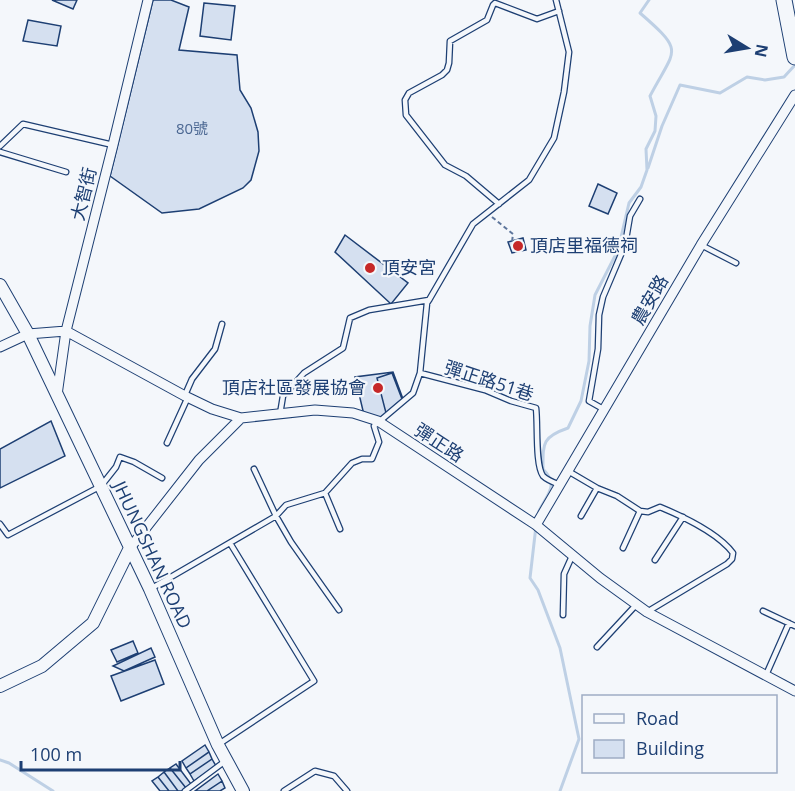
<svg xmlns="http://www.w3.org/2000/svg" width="795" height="791" font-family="'Open Sans','Noto Sans TC',sans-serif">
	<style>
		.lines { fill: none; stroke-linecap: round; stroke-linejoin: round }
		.stream { stroke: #bed0e5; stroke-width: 3 }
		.building { fill: #d5e0f0; stroke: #1d3f73; stroke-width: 1.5 }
		.service-casing { stroke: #1d3f73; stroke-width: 7 }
		.minor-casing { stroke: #1d3f73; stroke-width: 11 }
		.tertiary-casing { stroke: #1d3f73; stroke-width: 14 }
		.primary-casing { stroke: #1d3f73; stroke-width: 17 }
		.path { stroke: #5e769c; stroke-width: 2; stroke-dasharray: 4.5 3; stroke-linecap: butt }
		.service { stroke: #f4f7fb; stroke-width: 4.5 }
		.minor { stroke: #f4f7fb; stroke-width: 9 }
		.tertiary { stroke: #f4f7fb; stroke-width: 12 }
		.primary { stroke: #f4f7fb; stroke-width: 15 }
		.poi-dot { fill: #c62828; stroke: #f4f7fb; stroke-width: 2 }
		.labels { text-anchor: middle; stroke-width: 4.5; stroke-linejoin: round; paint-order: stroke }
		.number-label { font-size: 15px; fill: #4b6792 }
		.street-label { font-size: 18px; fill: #1d3f73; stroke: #f4f7fb }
		.poi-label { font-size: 18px; fill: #1d3f73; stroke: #f4f7fb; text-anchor: start }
	</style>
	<rect width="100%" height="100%" fill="#f4f7fb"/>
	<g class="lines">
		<path class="stream" d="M 648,168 L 662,126 L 680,85 L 720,93 L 747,77 L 765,80 L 784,77 L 795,65
			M 539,511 C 548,493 559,485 543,469 C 543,443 542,437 568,428 L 581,401 L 589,361 L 590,326 L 595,295 L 618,250 L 629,203 L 641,187 L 647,170 L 646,149 L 655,131 L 656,116 L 650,96 C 675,48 686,53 640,13 L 649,0
			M 536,526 L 530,578 L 538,590 L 560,648 L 579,739 L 560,791
			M 0,760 L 9,763 L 53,791"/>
	</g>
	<path class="building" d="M 52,0 L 77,0 L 73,9 Z
		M 153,0 L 171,0 L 189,7 L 179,50 L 237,55 L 240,90 L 251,108 L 258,132 L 259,151 L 251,180 L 243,188 L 199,209 L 162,213 L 110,176 Z
		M 204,3 L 235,6 L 231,40 L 200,36 Z
		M 28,20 L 61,26 L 57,46 L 23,41 Z
		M 598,184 L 617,193 L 608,214 L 589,206 Z
		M 345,235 L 408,283 L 391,304 L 335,252 Z
		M 523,238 L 526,250 L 512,253 L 508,242 Z
		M 393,372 L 403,399 L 379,419 L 364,415 L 355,377 Z
		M 392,373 L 402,399 L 386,413 L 377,378 Z
		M 51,421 L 65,456 L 0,488 L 0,449 Z
		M 133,641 L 138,653 L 117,662 L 111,650 Z
		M 151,648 L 155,657 L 124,671 L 113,666 Z
		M 155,660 L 164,684 L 121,701 L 111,676 Z
		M 205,745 L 209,752 L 186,768 L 182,761 Z
		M 209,752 L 212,759 L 190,774 L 186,768 Z
		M 212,759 L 216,766 L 194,781 L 190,774 Z
		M 176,764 L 191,784 L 186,788 L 170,768 Z
		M 170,768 L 186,788 L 182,791 L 178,791 L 164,772 Z
		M 164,772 L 178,791 L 169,791 L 158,777 Z
		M 218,774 L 222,781 L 207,791 L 195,791 Z
		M 158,777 L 169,791 L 160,791 L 152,781 Z
		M 222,781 L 225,788 L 220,791 L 207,791 Z"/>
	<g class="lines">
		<defs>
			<path id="service" d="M 0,146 L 23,124 L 113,145
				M 0,152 L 66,172
				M 499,204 L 466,176 L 445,165 L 406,115 L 405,100 L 409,93 L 442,75 L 447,70 L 449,63 L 450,41 L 487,20 L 493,5 L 495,3 L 537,19 L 559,11
				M 701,245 L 736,263
				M 420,373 L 485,390 L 511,401 L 536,408 C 538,424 535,465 543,476 C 547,480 555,483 560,485
				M 185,395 L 192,379 L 215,349 L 222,324
				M 605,410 L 589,401 L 598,349 L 599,315 L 603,297 L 625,245 L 630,216 L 640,199
				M 280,414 L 283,396 L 304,373 L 343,348 L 350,318 L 369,310 L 429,300
				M 167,443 L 188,397
				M 254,469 L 276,516 L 286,505 L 325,493 L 352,463 L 362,459 L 372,459 L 379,442 L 374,426 L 413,393 L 420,373 L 427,303 L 429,300 L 473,224 L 529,180 L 554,138 L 564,92 L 569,52 L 556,0
				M 568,471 L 597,488 L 617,496 L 640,511 L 648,512 L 660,507 C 684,517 718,533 733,553 L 732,559 L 727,564 L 647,612
				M 325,493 L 340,529
				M 581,516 L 597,488
				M 0,524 L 8,535 L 101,486 L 116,467 L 120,457 L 134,462 L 162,478
				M 623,548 L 640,511
				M 655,560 L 683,517
				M 152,588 L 276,516 L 291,542 L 339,610
				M 763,611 L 795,626
				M 563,615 L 564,574 L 573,554
				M 597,647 L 636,605
				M 766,675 L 789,623
				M 219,744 L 314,681 L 230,543
				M 185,791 L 224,762
				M 284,791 L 315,771 L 334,776 L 347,791"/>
			<path id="minor" d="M 0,347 L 28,334 L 66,331 L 185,396 L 212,409 L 241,418 L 315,410 L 353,413 L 378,421 L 536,525 L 600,578 L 647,612 L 795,691
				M 57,395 L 66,331 L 113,145 L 148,0
				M 536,525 L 701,245 L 795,95
				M 130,548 L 199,460 L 241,418"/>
			<path id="tertiary" d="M 0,285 L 28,334 L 150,589 L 218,745 L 243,791
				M 0,686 L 42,666 L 93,623 L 130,548"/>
			<path id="primary" d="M 784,0 L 795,57"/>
		</defs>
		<use href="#service" class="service-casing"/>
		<use href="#minor" class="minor-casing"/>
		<use href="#tertiary" class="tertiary-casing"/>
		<use href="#primary" class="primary-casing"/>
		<path class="path" d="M 492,217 L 513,234 L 512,242"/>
		<use href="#service" class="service"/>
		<use href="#minor" class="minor"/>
		<use href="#tertiary" class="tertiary"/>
		<use href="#primary" class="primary"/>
	</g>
	<g class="poi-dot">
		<circle cx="518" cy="246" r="6"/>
		<circle cx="370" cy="268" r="6"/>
		<circle cx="378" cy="388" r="6"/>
	</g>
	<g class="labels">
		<g class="number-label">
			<text x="192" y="134">80號</text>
		</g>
		<g class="street-label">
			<text transform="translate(84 194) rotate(-76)" y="6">大智街</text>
			<text transform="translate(650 300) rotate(-60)" y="6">農安路</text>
			<text transform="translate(489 381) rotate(18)" y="6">彈正路51巷</text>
			<text transform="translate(439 443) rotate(33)" y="6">彈正路</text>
			<text transform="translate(152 555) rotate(65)" y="6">JHUNGSHAN ROAD</text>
		</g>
		<g class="poi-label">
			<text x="530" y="252">頂店里福德祠</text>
			<text x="382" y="274">頂安宮</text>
			<text x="366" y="394" text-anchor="end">頂店社區發展協會</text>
		</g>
	</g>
	<rect x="582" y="695" width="195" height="78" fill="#f4f7fb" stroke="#9eadc5" stroke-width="1.5"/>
	<rect x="594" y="714" width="30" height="9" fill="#f4f7fb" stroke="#9eadc5" stroke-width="1.5"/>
	<text x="636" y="725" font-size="18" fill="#1d3f73">Road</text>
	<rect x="594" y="740" width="30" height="18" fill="#d5e0f0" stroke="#9eadc5" stroke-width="1.5"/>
	<text x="636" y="755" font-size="18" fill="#1d3f73">Building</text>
	<g transform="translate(747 48) rotate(101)" stroke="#f4f7fb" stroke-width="4.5" paint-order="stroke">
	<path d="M0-4.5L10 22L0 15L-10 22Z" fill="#1d3f73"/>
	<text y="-9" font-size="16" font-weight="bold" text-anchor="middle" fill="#1d3f73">N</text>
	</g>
	<path d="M21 761v9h159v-9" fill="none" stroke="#1d3f73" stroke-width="3"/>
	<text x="30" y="761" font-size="18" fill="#1d3f73" stroke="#f4f7fb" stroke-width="4.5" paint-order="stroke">100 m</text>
</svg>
